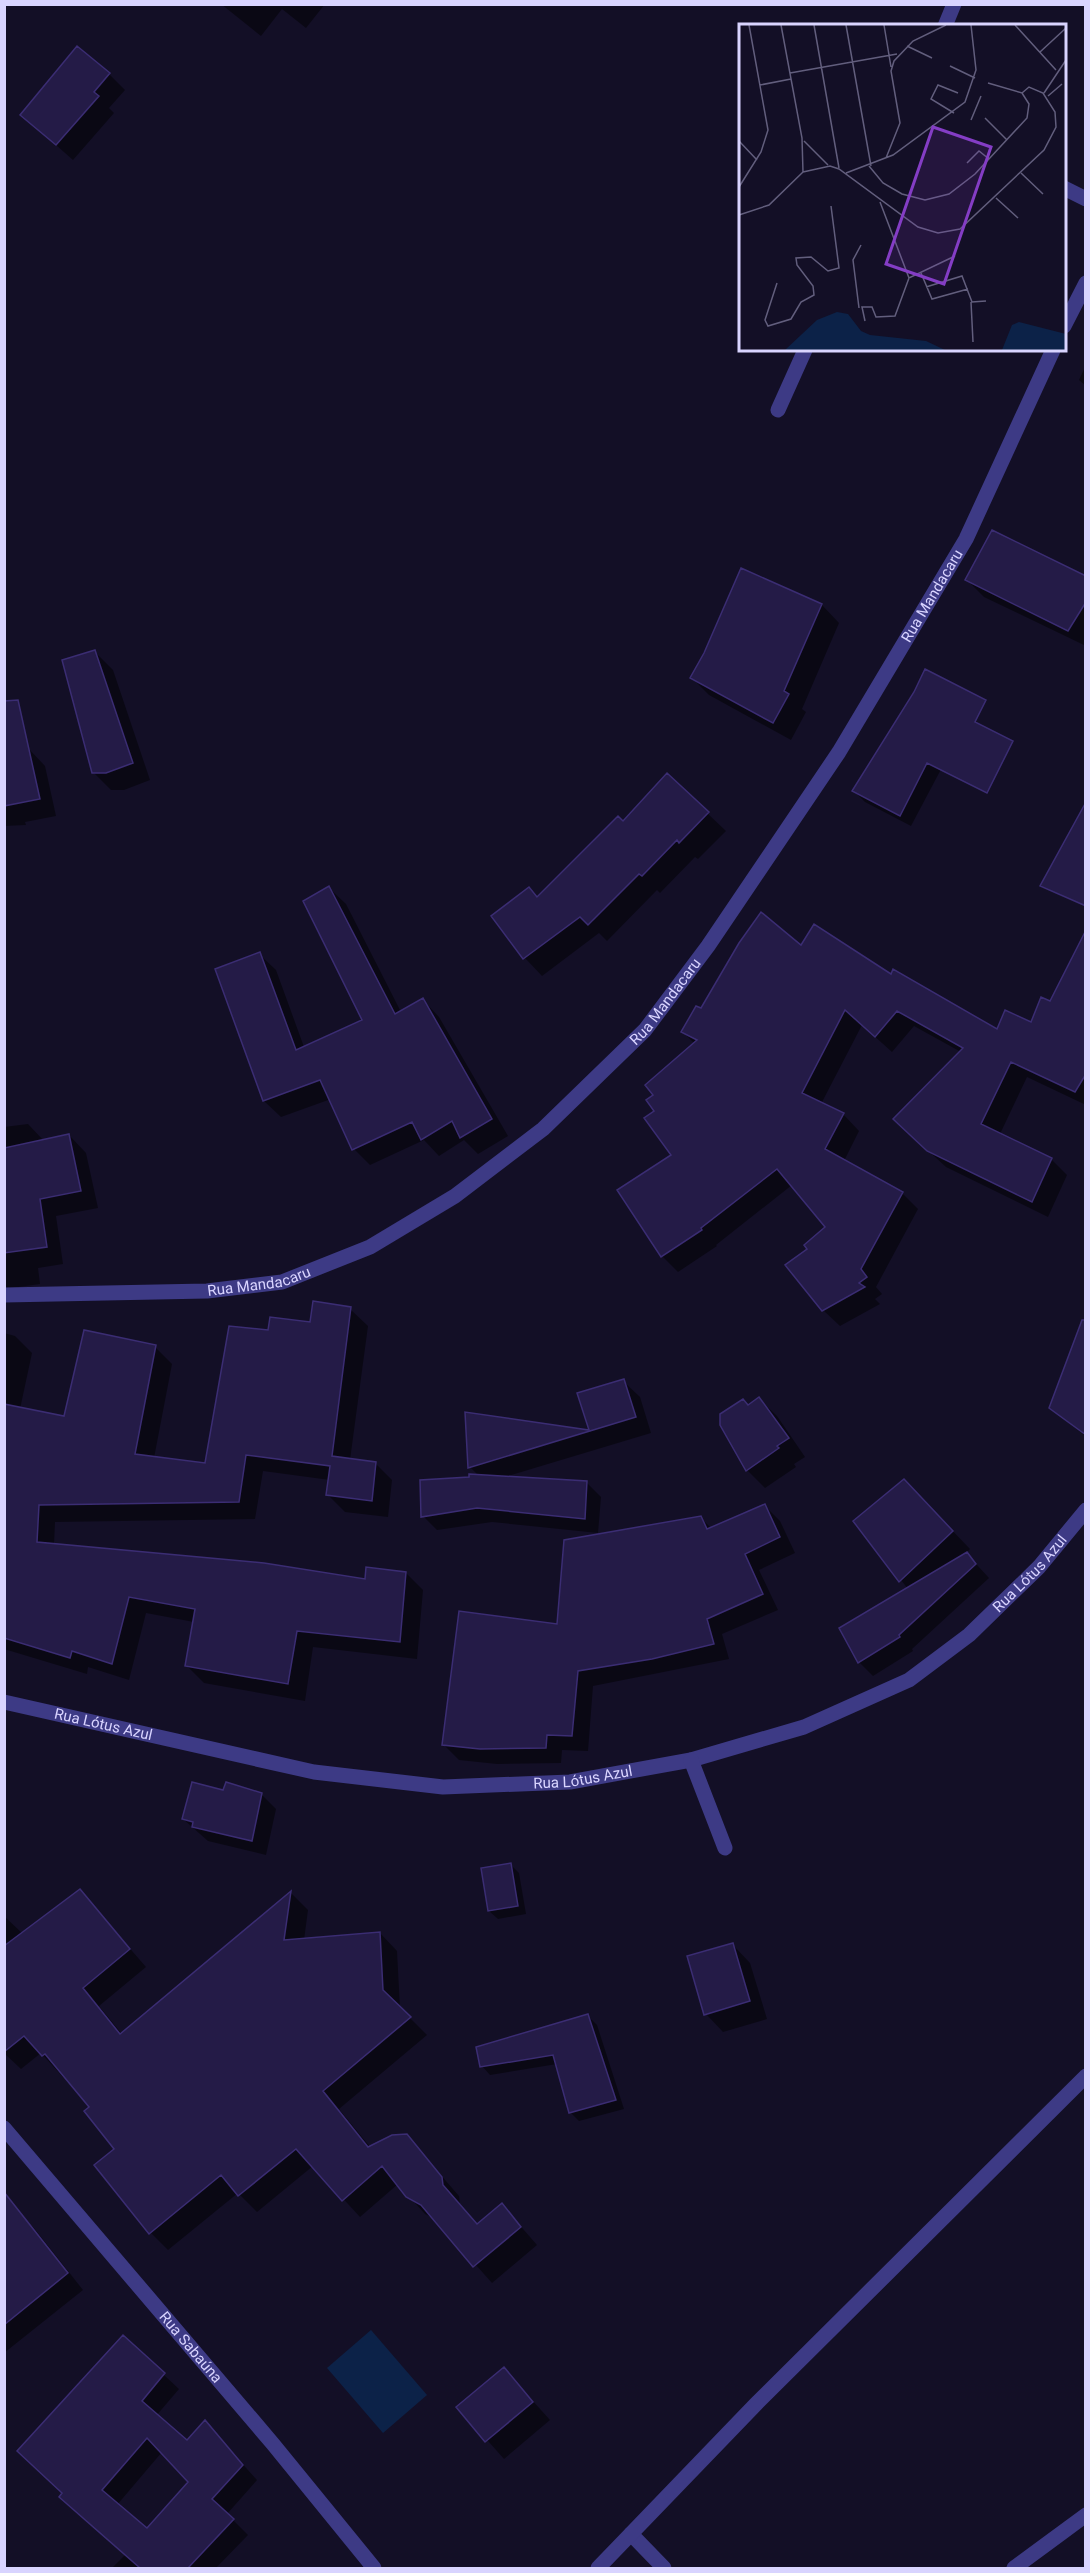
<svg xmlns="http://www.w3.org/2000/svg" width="1090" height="2573" font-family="Roboto,sans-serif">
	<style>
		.water { fill: #0c2248 }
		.shadow { fill: #0007; fill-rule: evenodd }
		.building { fill: #241b47; stroke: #3b2d73; stroke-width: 1.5; fill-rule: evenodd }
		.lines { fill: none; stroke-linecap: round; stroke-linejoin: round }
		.minor { stroke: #3d3a85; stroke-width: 15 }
		.labels { text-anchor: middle; stroke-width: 5; stroke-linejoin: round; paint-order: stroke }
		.street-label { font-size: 15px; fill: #d9d4ff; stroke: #130f26 }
		.inset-road { fill: none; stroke: #625e7d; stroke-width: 1.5 }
		.view { fill: #843dc5; fill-opacity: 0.15; stroke: #843dc5; stroke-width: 3 }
		.inset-edge { fill: none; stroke: #d9d4ff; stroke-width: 3 }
	</style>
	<rect width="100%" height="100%" fill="#130f26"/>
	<path class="water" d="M 371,2330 L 427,2395 L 383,2433 L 327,2368 Z"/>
	<path class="shadow" d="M 221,4 L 325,4 L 306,28 L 282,9 L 261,36 Z
		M 109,74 L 125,90 L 109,108 L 114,113 L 73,160 L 22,115 Z
		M 1086,365 L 1086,386 L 1079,380 Z
		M 742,570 L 822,605 L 839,623 L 802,709 L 806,712 L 791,740 L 709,695 L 692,678 L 706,653 Z
		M 1086,577 L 1086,646 L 984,597 L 967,580 Z
		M 95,652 L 113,670 L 150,780 L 124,790 L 111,790 L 93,772 Z
		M 915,692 L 947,758 L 911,826 L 865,802 L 854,791 Z
		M 28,748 L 45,766 L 56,816 L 25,822 L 26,825 L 4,826 L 4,754 Z
		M 667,775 L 726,831 L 698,859 L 695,857 L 660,893 L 657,890 L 607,941 L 599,933 L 542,976 L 525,958 L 493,916 L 538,898 L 623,823 Z
		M 329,888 L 346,904 L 401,1012 L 423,1000 L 439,1017 L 508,1136 L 478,1154 L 464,1140 L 439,1156 L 424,1140 L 370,1165 L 354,1149 L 331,1099 L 281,1117 L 264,1101 L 217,969 L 259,954 L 276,970 L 304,1047 L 364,1021 Z
		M 1086,933 L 1086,1105 L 1027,1077 L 1000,1134 L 1051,1159 L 1067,1175 L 1048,1217 L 946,1167 L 911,1135 L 961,1052 L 914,1026 L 892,1052 L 862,1025 L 821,1104 L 843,1114 L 859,1131 L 844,1161 L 902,1193 L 918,1209 L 876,1287 L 882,1294 L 875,1299 L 880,1304 L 840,1326 L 823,1310 L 809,1249 L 828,1228 L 792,1185 L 716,1245 L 717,1246 L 678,1272 L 662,1256 L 674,1155 L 656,1111 L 695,1044 L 683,1032 L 701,1010 L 802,947 L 891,976 L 998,1031 L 1031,1024 L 1050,1003 Z
		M 28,1124 L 44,1141 L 69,1135 L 86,1153 L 98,1208 L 56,1216 L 63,1264 L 38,1268 L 40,1284 L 4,1289 L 4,1127 Z
		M 350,1309 L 368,1326 L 350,1460 L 375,1463 L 392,1480 L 388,1517 L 345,1512 L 328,1495 L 330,1480 L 263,1471 L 255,1519 L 55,1522 L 54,1545 L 367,1580 L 406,1573 L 423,1590 L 417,1659 L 313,1647 L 305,1701 L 204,1683 L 187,1666 L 194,1622 L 146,1613 L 129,1680 L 88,1667 L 87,1674 L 4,1649 L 4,1333 L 15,1336 L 32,1353 L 20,1409 L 65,1418 L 155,1347 L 172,1364 L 154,1458 L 206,1465 L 269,1332 L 311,1323 Z
		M 1086,1361 L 1086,1437 L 1051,1408 Z
		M 623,1381 L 640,1397 L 651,1433 L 505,1477 L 587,1483 L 601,1497 L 598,1533 L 492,1522 L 437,1530 L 423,1516 L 470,1478 L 479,1476 L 470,1467 L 467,1413 L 591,1432 L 579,1394 Z
		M 759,1399 L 777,1416 L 805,1457 L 794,1464 L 796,1467 L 765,1488 L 747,1470 L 749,1406 Z
		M 922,1499 L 970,1549 L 966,1553 L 989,1578 L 912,1649 L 913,1651 L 873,1676 L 859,1662 L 908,1589 L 855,1521 Z
		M 765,1506 L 780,1521 L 795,1553 L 759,1570 L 778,1610 L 722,1634 L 729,1659 L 593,1686 L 588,1751 L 562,1750 L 561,1763 L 497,1764 L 459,1760 L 443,1744 L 558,1626 L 701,1518 L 712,1529 Z
		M 224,1792 L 261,1794 L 276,1809 L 266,1855 L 208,1841 L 183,1819 Z
		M 511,1865 L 519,1873 L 526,1914 L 498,1919 L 489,1911 Z
		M 80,1891 L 146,1967 L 99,2006 L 122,2034 L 291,1893 L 308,1910 L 304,1940 L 380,1933 L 397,1951 L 400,2008 L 427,2035 L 339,2109 L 371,2148 L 406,2135 L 459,2196 L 460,2204 L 478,2225 L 502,2205 L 537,2245 L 492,2283 L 435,2219 L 425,2214 L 398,2184 L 360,2217 L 313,2166 L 257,2212 L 238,2193 L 168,2250 L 151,2233 L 97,2165 L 116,2149 L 91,2108 L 41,2053 L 21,2069 L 4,2053 L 4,1916 L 23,1934 Z
		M 733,1945 L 750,1963 L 767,2019 L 723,2032 L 706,2014 Z
		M 588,2016 L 597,2025 L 624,2109 L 579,2121 L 570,2112 L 557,2064 L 490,2075 L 482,2066 Z
		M 18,2212 L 34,2228 L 83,2290 L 4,2353 L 4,2224 Z
		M 123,2337 L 179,2389 L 156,2416 L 187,2442 L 205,2422 L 257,2480 L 227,2514 L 248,2535 L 216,2568 L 112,2568 L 125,2555 L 61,2497 ZM 162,2452 L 190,2482 L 147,2530 L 117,2505 Z
		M 504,2369 L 550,2420 L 504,2459 L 458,2407 Z"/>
	<path class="building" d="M 77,46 L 110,73 L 94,92 L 99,96 L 56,145 L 20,115 Z
		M 992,530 L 1086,576 L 1086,602 L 1068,631 L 965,580 Z
		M 741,568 L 822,604 L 784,691 L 789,694 L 773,723 L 690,678 L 704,653 Z
		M 95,650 L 133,763 L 106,773 L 92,773 L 62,660 Z
		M 925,669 L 986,700 L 975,722 L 1013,741 L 987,793 L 927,763 L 900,816 L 852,791 L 914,692 Z
		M 18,700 L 40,799 L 4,806 L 4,701 Z
		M 667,773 L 709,812 L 679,843 L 677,840 L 642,876 L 639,874 L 588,925 L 580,917 L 523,959 L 491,916 L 529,887 L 537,897 L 618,816 L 623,821 Z
		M 1086,802 L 1086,906 L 1040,886 Z
		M 329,886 L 395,1014 L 423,998 L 492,1119 L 460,1138 L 452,1121 L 421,1140 L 412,1122 L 352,1150 L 320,1080 L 263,1101 L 215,969 L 260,952 L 296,1050 L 362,1020 L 303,901 Z
		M 761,912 L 801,945 L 814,924 L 891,974 L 893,969 L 997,1029 L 1005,1010 L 1031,1022 L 1041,997 L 1050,1001 L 1086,930 L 1086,1074 L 1075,1092 L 1011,1062 L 981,1124 L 1052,1158 L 1032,1202 L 927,1151 L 893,1119 L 963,1048 L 897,1011 L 875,1037 L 845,1010 L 802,1093 L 844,1113 L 825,1149 L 903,1192 L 861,1269 L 867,1277 L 859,1283 L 865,1287 L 822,1311 L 785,1265 L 807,1249 L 804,1245 L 825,1227 L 777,1169 L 701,1228 L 702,1230 L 661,1257 L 617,1190 L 671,1155 L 644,1118 L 654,1111 L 646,1100 L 653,1095 L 645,1085 L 697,1040 L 681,1032 L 696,1006 L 701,1008 L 739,943 Z
		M 69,1134 L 81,1191 L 40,1199 L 47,1247 L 4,1253 L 4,1148 Z
		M 313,1301 L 351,1307 L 332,1456 L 376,1462 L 372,1501 L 326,1495 L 330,1466 L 246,1455 L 239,1502 L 39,1505 L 37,1542 L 264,1563 L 365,1579 L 366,1567 L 406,1572 L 400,1642 L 297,1631 L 288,1684 L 185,1666 L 195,1609 L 129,1597 L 112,1664 L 72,1651 L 70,1658 L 4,1638 L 4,1404 L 64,1416 L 84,1330 L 156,1345 L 135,1454 L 205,1463 L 229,1326 L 268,1330 L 270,1317 L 310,1322 Z
		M 1082,1320 L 1086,1320 L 1086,1435 L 1049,1408 Z
		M 624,1379 L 636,1417 L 468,1468 L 465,1412 L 589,1430 L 577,1393 Z
		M 759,1397 L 789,1438 L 777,1446 L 779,1448 L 746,1471 L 720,1425 L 720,1414 L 743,1399 L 748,1405 Z
		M 469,1474 L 587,1481 L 585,1519 L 477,1508 L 421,1517 L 420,1480 L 469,1477 Z
		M 904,1479 L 953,1531 L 899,1582 L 853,1521 Z
		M 765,1504 L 780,1537 L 745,1554 L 763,1594 L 707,1619 L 714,1644 L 652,1659 L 578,1671 L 572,1736 L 547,1735 L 546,1748 L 480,1749 L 442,1745 L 459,1611 L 557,1624 L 564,1540 L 701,1516 L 707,1529 Z
		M 967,1552 L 976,1564 L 899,1635 L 900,1637 L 858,1663 L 839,1628 Z
		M 192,1782 L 223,1790 L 226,1782 L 262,1793 L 252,1841 L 192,1827 L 193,1822 L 182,1819 Z
		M 511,1863 L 518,1906 L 488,1911 L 481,1868 Z
		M 80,1889 L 130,1949 L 83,1988 L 120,2034 L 291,1891 L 284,1940 L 380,1932 L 383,1990 L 411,2017 L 323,2091 L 368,2147 L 392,2135 L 407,2134 L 442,2177 L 443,2185 L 477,2224 L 502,2203 L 521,2227 L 473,2267 L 421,2205 L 406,2197 L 382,2166 L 342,2201 L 296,2149 L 238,2196 L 221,2175 L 149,2234 L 94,2165 L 114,2149 L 84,2111 L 89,2107 L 45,2054 L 42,2056 L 24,2036 L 4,2052 L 4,1946 Z
		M 733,1943 L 750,2001 L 704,2015 L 687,1956 Z
		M 588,2014 L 616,2100 L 569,2113 L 553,2055 L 480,2067 L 476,2047 Z
		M 4,2192 L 68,2273 L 4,2325 Z
		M 123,2335 L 165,2373 L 142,2401 L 187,2440 L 205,2420 L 243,2465 L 212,2499 L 234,2519 L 188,2568 L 140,2568 L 59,2497 L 62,2493 L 17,2451 ZM 147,2438 L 188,2482 L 147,2528 L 102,2490 Z
		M 504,2367 L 533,2402 L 485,2442 L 456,2407 Z"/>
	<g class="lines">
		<g class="minor">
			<path d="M 945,26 L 954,4"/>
			<path d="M 1064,188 L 1086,199"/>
			<path d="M 1064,326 L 1086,283"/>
			<path d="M 778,410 L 805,350"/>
			<path id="s1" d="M 4,1295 L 207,1291 L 282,1282 L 370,1247 L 455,1196 L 543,1129 L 645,1030 L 708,946 L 839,752 L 966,539 L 1053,350"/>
			<path id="s2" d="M 4,1702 L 314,1772 L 443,1787 L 570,1782 L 691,1760 L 804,1727 L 909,1680 L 969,1635 L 1039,1567 L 1086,1510"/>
			<path d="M 691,1760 L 725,1848"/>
			<path id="s3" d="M 4,2128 L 273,2444 L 374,2568"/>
			<path d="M 631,2534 L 664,2568"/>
			<path d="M 598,2568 L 756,2404 L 1086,2076"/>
			<path d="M 1014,2568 L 1086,2515"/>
		</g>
	</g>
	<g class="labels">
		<g class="street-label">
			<text dy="5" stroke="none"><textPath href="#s1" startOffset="1246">Rua Mandacaru</textPath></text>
			<text dy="5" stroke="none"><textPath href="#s1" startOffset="760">Rua Mandacaru</textPath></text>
			<text dy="5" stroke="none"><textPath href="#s1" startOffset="256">Rua Mandacaru</textPath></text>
			<text dy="5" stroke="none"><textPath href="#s2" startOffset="1092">Rua Lótus Azul</textPath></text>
			<text dy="5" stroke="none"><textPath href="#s2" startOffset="102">Rua Lótus Azul</textPath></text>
			<text dy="5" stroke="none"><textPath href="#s2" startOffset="588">Rua Lótus Azul</textPath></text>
			<text dy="5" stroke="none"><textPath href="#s3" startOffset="288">Rua Sabaúna</textPath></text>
		</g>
	</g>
	<g transform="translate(739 24)">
		<rect width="327" height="327" fill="#130f26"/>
		<path d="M 98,288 L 109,290 L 122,307 L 131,311 L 187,317 L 206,326 L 46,326 L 78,296 ZM 280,298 L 327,310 L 327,326 L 263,326 L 273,301 Z" fill="#0c2248"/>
		<path class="inset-road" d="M 75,1 L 100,144M 107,1 L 132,142M 145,1 L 152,43M 276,1 L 317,46M 168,22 L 193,34M 301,28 L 327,4M 211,42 L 236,54M 51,49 L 158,30M 21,61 L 52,55M 305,69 L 327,36M 309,72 L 323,60M 215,89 L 192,75 L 199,61 L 219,69M 246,94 L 268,116M 232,96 L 242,72M 0,117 L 18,136M 65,117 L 89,141M 147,134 L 161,99 L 152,47 L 155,37 L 174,17 L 207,1M 228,139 L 240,127 L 250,135M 130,142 L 144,159 L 163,170 L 186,176 L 210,170 L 236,150 L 288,94 L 290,80 L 283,69M 64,148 L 91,142 L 100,145 L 179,203 L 199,209 L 221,205 L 305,126 L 317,103 L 316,88 L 304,69 L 290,63 L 283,69 L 249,59M 107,149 L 154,131 L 226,78 L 237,46 L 232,1M 282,149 L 304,170M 0,163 L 22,128 L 29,106 L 10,1M 257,174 L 279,194M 141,178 L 170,254 L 216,232M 0,191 L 30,181 L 64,148 L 63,114 L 42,1M 182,249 L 193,275 L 229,265M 38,259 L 26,296 L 29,302 L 52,295 L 62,278 L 75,271 L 74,262 L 58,241 L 57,234 L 72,233 L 89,247 L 100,244 L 92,182M 187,263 L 223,252 L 233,278 L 247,277M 232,278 L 234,318M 120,284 L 114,236 L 122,221M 126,297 L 123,283 L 133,283 L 137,293 L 156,292 L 170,254"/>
		<path class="view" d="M 194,103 L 252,123 L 205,260 L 147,240 Z"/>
		<rect width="327" height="327" class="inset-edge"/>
	</g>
	<rect width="1090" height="2573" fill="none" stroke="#d9d4ff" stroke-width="12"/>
</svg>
